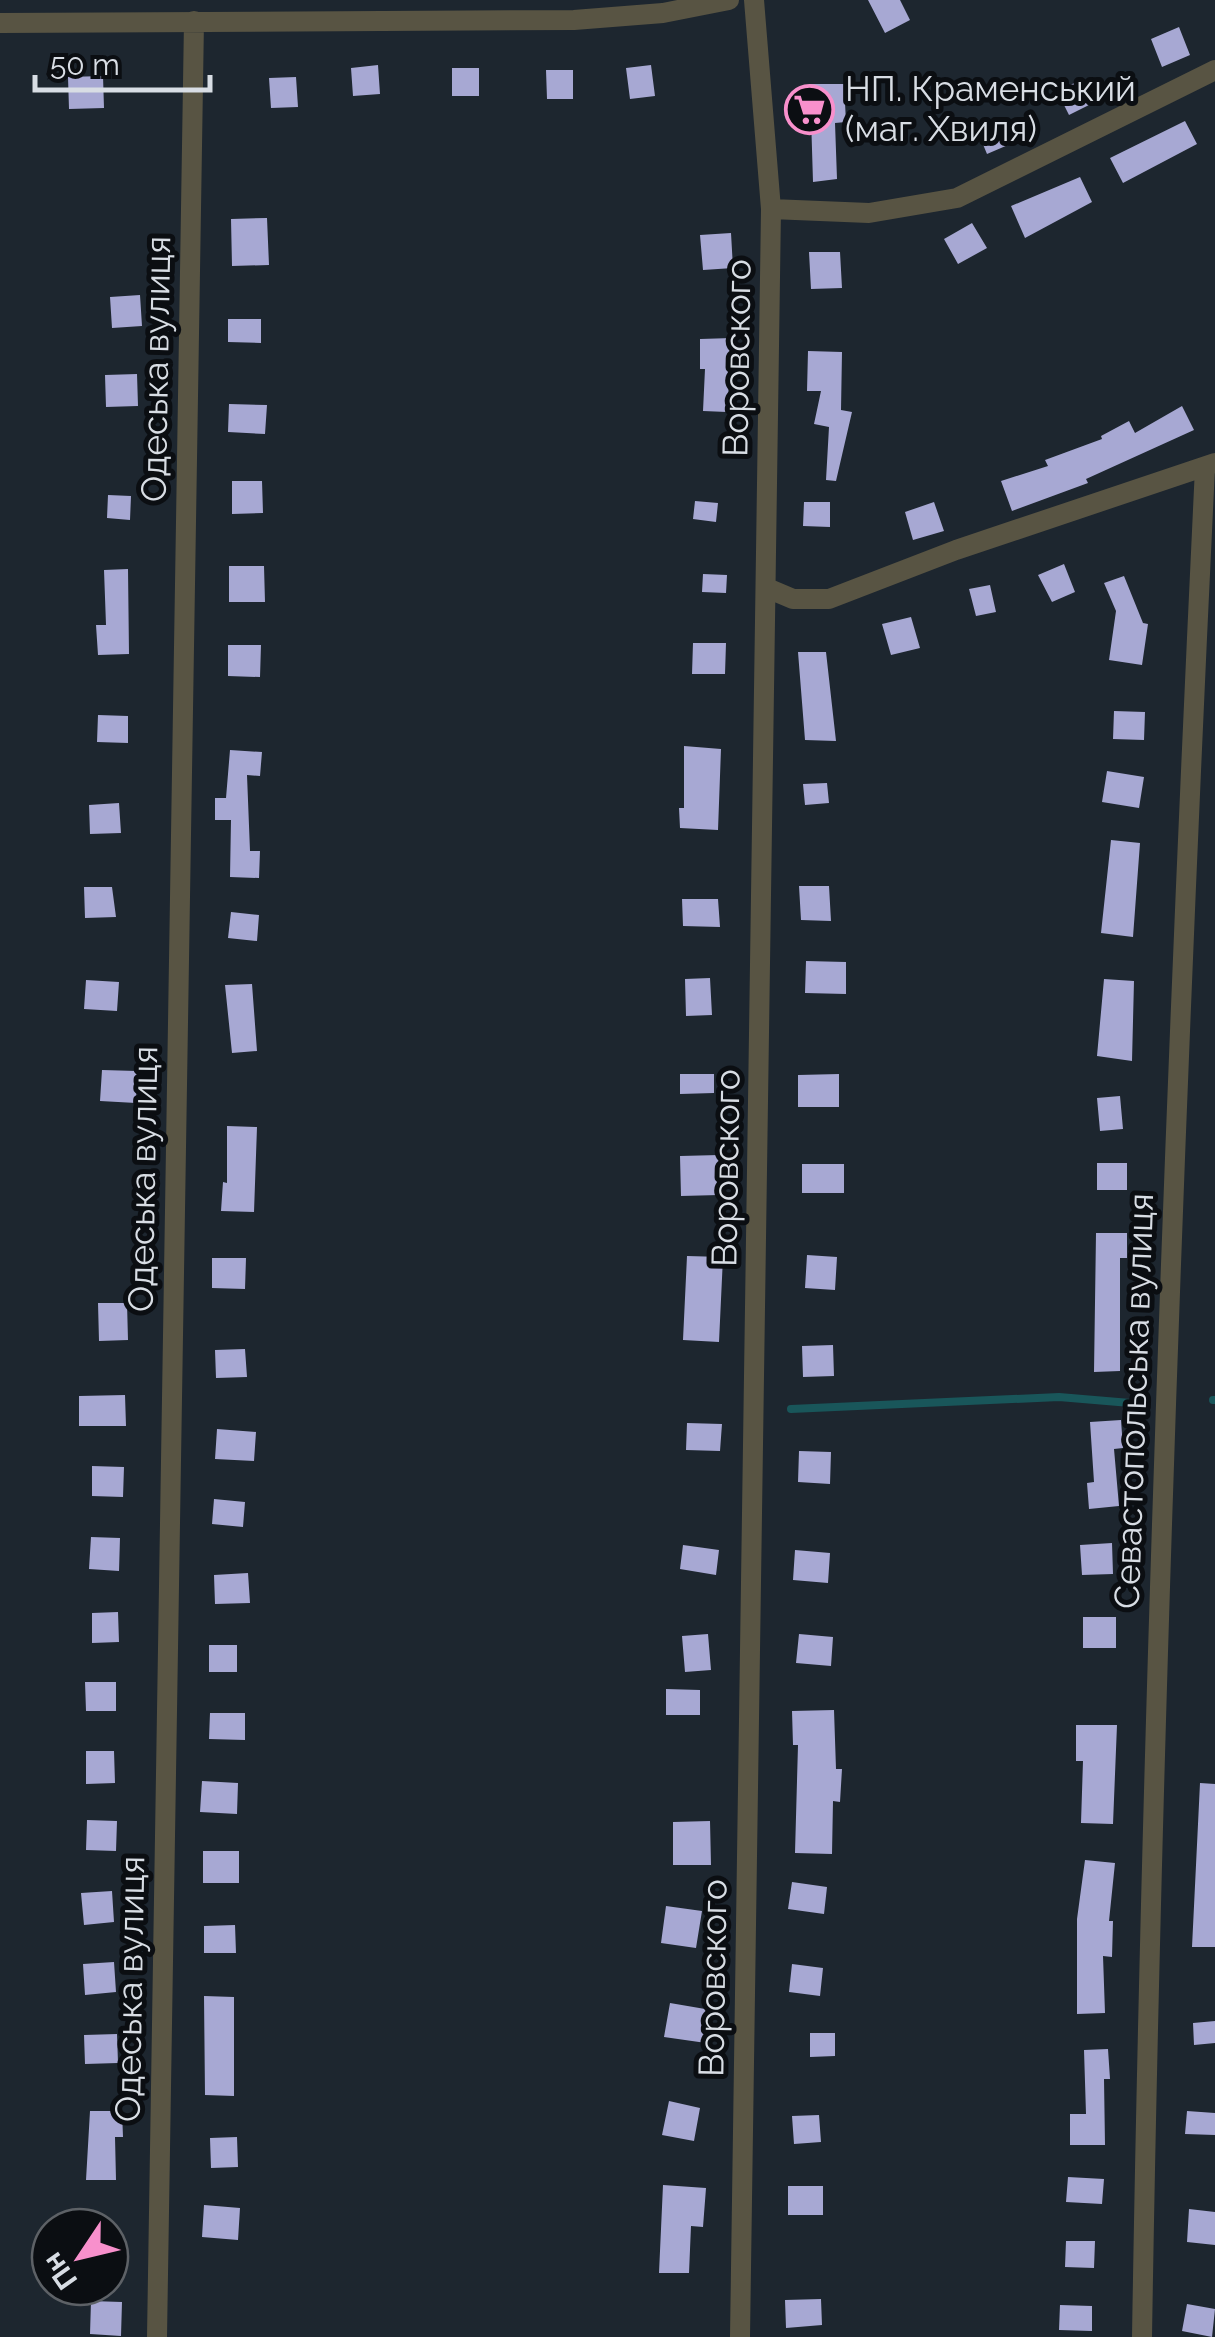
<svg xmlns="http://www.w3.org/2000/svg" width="1215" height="2337" font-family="Raleway,sans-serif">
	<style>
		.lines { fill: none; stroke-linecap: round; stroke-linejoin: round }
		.stream { stroke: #19565a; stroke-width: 8 }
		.building { fill: #a7a8d3 }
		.minor { stroke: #585443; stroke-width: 20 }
		.labels { text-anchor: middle; stroke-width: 10; stroke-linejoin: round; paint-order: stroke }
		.poi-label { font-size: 35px; fill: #d8dde4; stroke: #0b0e12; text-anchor: start }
		.street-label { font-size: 35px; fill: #d8dde4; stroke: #0b0e12 }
	</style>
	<rect width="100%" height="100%" fill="#1d262f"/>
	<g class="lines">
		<path class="stream" d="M 1213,1400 L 1215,1400
			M 791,1409 L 1059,1397 L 1142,1404"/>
	</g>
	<path class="building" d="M 868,0 L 900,0 L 910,20 L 885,33 Z
		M 1179,27 L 1190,55 L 1162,67 L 1151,39 Z
		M 378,65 L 380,94 L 353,96 L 351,68 Z
		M 651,65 L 655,96 L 630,99 L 626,68 Z
		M 452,68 L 479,68 L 479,96 L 452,96 Z
		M 546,70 L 573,70 L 573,99 L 547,99 Z
		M 103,76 L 104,108 L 69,109 L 68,77 Z
		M 296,77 L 298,107 L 271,108 L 269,78 Z
		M 1083,79 L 1095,102 L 1069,115 L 1057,91 Z
		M 810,84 L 844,84 L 846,122 L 835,123 L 837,179 L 813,182 Z
		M 1004,118 L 1015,142 L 987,154 L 977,130 Z
		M 1185,121 L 1197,144 L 1123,183 L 1110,158 Z
		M 1080,177 L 1092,202 L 1025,238 L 1011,206 Z
		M 267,218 L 269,265 L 232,266 L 231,219 Z
		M 972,223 L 987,248 L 958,264 L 944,239 Z
		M 731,233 L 733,268 L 703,270 L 700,235 Z
		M 809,252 L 840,252 L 842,288 L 811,289 Z
		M 140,295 L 142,326 L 112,328 L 110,297 Z
		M 228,319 L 261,319 L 261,343 L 228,342 Z
		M 732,338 L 727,412 L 703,411 L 705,369 L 700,369 L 700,339 Z
		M 808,351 L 842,352 L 841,410 L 852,412 L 836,481 L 826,480 L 829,427 L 814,424 L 821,391 L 807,391 Z
		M 137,374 L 138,406 L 106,407 L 105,375 Z
		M 229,404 L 267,405 L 265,434 L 228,432 Z
		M 1182,406 L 1194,430 L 1086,479 L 1088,483 L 1012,511 L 1001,481 L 1048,466 L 1045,460 L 1102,439 L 1101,436 L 1129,421 L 1135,433 Z
		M 232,481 L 262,481 L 263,513 L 232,514 Z
		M 108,495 L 131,496 L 130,520 L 107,518 Z
		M 695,501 L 718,503 L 716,522 L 693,519 Z
		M 804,502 L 830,502 L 830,527 L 803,526 Z
		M 934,502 L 944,531 L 913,540 L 905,512 Z
		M 1064,564 L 1075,592 L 1052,602 L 1038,575 Z
		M 229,566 L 264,566 L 265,602 L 229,602 Z
		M 128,569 L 129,654 L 98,655 L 96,625 L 106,625 L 104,570 Z
		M 703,574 L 727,575 L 726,593 L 702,592 Z
		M 1124,576 L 1143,623 L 1148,624 L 1142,665 L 1109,660 L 1116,611 L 1104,583 Z
		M 990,585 L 996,612 L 976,616 L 969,589 Z
		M 911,617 L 920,648 L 891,655 L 882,624 Z
		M 693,643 L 726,643 L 725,674 L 692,674 Z
		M 228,645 L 261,645 L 260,677 L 228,676 Z
		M 798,652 L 826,652 L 836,741 L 805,740 Z
		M 1114,711 L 1145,712 L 1144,740 L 1113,739 Z
		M 98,715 L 128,716 L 128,743 L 97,742 Z
		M 684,746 L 721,749 L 718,830 L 680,828 L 679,808 L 684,808 Z
		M 230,750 L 262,752 L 260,776 L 247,775 L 250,851 L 260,851 L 259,878 L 230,877 L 231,820 L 215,820 L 215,798 L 226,798 Z
		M 1107,771 L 1144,777 L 1139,808 L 1102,802 Z
		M 827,783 L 829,803 L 805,805 L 803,784 Z
		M 119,803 L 121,833 L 90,834 L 89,805 Z
		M 1111,840 L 1140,843 L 1133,937 L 1101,933 Z
		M 799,886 L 829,886 L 831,921 L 801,920 Z
		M 84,887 L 112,887 L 116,917 L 85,918 Z
		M 682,899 L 718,899 L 720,927 L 683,926 Z
		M 231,912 L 259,915 L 257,941 L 228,938 Z
		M 806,961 L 846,962 L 846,994 L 805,993 Z
		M 710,978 L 712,1015 L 686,1016 L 685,979 Z
		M 1104,979 L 1134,981 L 1132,1061 L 1097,1056 Z
		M 86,980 L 119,982 L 117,1011 L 84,1009 Z
		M 252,984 L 257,1051 L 232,1053 L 225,985 Z
		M 102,1070 L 137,1071 L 136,1103 L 100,1101 Z
		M 680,1074 L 714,1074 L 714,1093 L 680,1094 Z
		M 839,1074 L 839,1107 L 798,1107 L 798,1075 Z
		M 1120,1096 L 1123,1129 L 1100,1131 L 1097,1098 Z
		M 227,1126 L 257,1127 L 254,1212 L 221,1211 L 223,1182 L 227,1183 Z
		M 719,1155 L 719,1195 L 681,1196 L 680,1156 Z
		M 1097,1163 L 1127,1163 L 1127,1190 L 1097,1190 Z
		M 802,1164 L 844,1164 L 844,1193 L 802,1193 Z
		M 1096,1233 L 1127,1233 L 1127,1258 L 1120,1258 L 1120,1371 L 1094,1372 Z
		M 807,1255 L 837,1257 L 835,1290 L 805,1288 Z
		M 687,1256 L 723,1257 L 719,1342 L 683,1340 Z
		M 212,1258 L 246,1258 L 245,1289 L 212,1288 Z
		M 98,1303 L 127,1303 L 128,1340 L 99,1341 Z
		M 833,1345 L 834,1376 L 803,1377 L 802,1346 Z
		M 245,1349 L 247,1377 L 216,1378 L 215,1350 Z
		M 125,1395 L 126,1426 L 79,1426 L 79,1396 Z
		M 1121,1420 L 1123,1448 L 1114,1449 L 1119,1506 L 1089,1509 L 1087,1483 L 1094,1482 L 1090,1422 Z
		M 687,1423 L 722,1424 L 720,1451 L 686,1450 Z
		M 217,1429 L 256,1432 L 254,1461 L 215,1459 Z
		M 799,1451 L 831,1452 L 830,1484 L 798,1482 Z
		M 92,1466 L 124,1467 L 123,1497 L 92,1496 Z
		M 214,1499 L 245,1502 L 243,1527 L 212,1524 Z
		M 91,1537 L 120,1538 L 119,1571 L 89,1569 Z
		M 1112,1543 L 1113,1574 L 1082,1575 L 1080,1545 Z
		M 683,1545 L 719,1550 L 716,1575 L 680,1569 Z
		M 795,1550 L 830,1553 L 828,1583 L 793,1580 Z
		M 248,1573 L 250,1603 L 215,1604 L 214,1575 Z
		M 118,1612 L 119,1642 L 92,1643 L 92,1613 Z
		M 1083,1617 L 1116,1617 L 1116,1648 L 1083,1648 Z
		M 708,1634 L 711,1670 L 685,1672 L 682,1636 Z
		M 799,1634 L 833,1637 L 831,1666 L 796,1663 Z
		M 209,1645 L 237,1645 L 237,1672 L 209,1672 Z
		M 85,1682 L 116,1682 L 116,1711 L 86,1711 Z
		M 666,1689 L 700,1690 L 700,1715 L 666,1715 Z
		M 834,1710 L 836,1769 L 842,1769 L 840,1802 L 833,1801 L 832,1854 L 795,1853 L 798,1745 L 793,1745 L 792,1711 Z
		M 210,1713 L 245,1713 L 245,1740 L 209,1739 Z
		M 1076,1725 L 1117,1725 L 1113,1824 L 1081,1823 L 1083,1761 L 1076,1761 Z
		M 86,1751 L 114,1751 L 115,1783 L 86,1784 Z
		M 202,1781 L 238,1783 L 237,1814 L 200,1812 Z
		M 1200,1783 L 1215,1784 L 1215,1947 L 1192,1947 Z
		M 87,1820 L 117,1821 L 116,1851 L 86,1850 Z
		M 710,1821 L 711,1865 L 673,1865 L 673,1822 Z
		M 203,1851 L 239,1851 L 239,1883 L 203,1883 Z
		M 1085,1860 L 1115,1863 L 1109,1921 L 1113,1921 L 1112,1957 L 1103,1956 L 1105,2013 L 1077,2014 L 1077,1919 Z
		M 792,1882 L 827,1887 L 824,1914 L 788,1909 Z
		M 112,1891 L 114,1922 L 84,1925 L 81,1893 Z
		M 666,1906 L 702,1911 L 696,1948 L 661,1943 Z
		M 235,1925 L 236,1953 L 204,1953 L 204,1926 Z
		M 114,1962 L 116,1992 L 85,1995 L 83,1964 Z
		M 792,1964 L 823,1968 L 820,1996 L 789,1992 Z
		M 204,1996 L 234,1997 L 234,2096 L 205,2095 Z
		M 670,2003 L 711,2010 L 706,2043 L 664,2037 Z
		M 1215,2021 L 1215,2043 L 1194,2045 L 1193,2023 Z
		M 810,2033 L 835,2033 L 835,2056 L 810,2057 Z
		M 117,2034 L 118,2063 L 85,2064 L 84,2035 Z
		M 1108,2049 L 1110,2079 L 1104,2079 L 1105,2145 L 1070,2145 L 1070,2114 L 1086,2114 L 1084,2050 Z
		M 669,2101 L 700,2108 L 694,2141 L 662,2135 Z
		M 90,2111 L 122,2111 L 123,2137 L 115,2137 L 116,2180 L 86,2180 Z
		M 1187,2111 L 1215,2113 L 1215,2135 L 1185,2134 Z
		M 819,2115 L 821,2142 L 794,2144 L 792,2116 Z
		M 237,2137 L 238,2167 L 211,2168 L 210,2138 Z
		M 1068,2177 L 1104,2179 L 1102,2204 L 1066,2202 Z
		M 663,2185 L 706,2188 L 703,2227 L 691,2226 L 689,2273 L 659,2273 Z
		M 788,2186 L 823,2186 L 823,2215 L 788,2215 Z
		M 204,2205 L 240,2208 L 238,2240 L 202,2237 Z
		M 1189,2209 L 1215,2212 L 1215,2245 L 1187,2242 Z
		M 1066,2241 L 1095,2241 L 1094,2268 L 1065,2267 Z
		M 821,2299 L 822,2325 L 786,2328 L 785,2300 Z
		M 91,2301 L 122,2302 L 121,2336 L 90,2334 Z
		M 1187,2304 L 1215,2309 L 1212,2337 L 1182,2331 Z
		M 1060,2305 L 1092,2306 L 1092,2331 L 1059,2330 Z"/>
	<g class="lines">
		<path class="minor" d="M 0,23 L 574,20 L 663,13 L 729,0
			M 771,209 L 869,213 L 957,198 L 1215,70
			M 767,588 L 793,599 L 829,599 L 956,550 L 1215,463
			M 157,2337 L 194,21
			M 740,2337 L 771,209 L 754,0
			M 1142,2337 C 1152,1714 1175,1090 1205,468"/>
	</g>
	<defs>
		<symbol id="supermarket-ring" viewBox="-11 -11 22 22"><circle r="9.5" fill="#0b0e12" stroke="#f890cc" stroke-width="1.5"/><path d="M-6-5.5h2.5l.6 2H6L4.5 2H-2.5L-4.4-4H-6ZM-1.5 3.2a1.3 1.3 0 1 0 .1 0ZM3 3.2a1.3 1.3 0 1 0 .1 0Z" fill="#f890cc"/></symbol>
	</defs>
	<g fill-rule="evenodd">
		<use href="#supermarket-ring" x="782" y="82" width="55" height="55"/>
	</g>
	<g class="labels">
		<g class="poi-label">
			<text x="845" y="101">НП. Краменський<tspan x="845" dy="40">(маг. Хвиля)</tspan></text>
		</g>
		<g class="street-label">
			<text transform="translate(737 358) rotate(-89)" y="12">Воровского</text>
			<text transform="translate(156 369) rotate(-89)" y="12">Одеська вулиця</text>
			<text transform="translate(726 1168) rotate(-89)" y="12">Воровского</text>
			<text transform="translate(143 1179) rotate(-89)" y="12">Одеська вулиця</text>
			<text transform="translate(1134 1401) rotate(-88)" y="12">Севастопольська вулиця</text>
			<text transform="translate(713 1978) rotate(-89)" y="12">Воровского</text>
			<text transform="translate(130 1989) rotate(-89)" y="12">Одеська вулиця</text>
		</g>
	</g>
	<g transform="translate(80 2257) rotate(235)"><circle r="48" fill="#0b0e12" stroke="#5d6166" stroke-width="2.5"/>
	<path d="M0-8L18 38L0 25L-18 38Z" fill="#f890cc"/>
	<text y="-15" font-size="28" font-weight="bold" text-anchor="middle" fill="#d8dde4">Пн</text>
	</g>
	<path d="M35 75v15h175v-15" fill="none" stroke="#d8dde4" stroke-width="5"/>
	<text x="50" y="75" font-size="30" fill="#d8dde4" stroke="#0b0e12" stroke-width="8" paint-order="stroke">50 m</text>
</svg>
